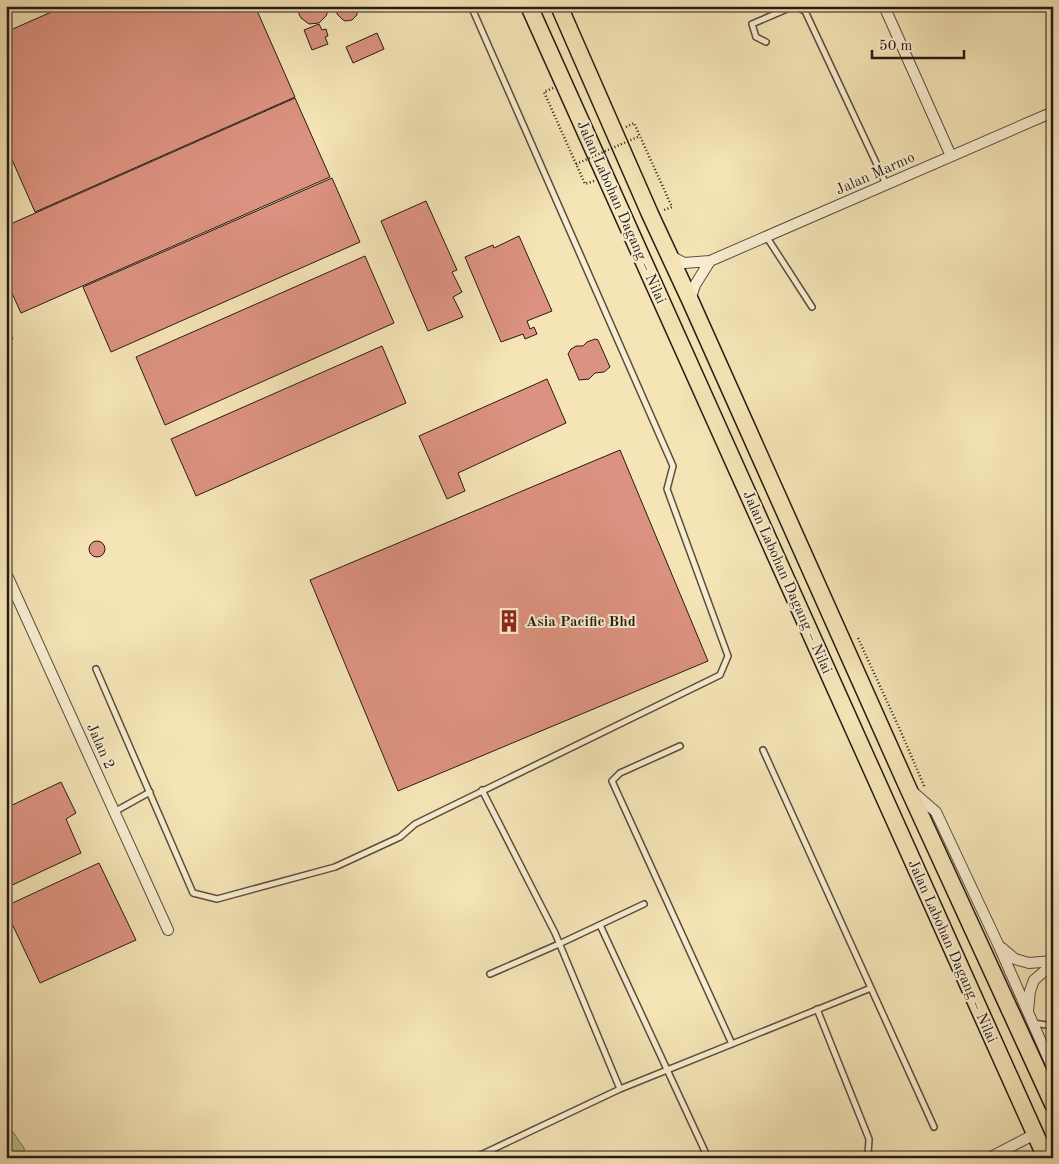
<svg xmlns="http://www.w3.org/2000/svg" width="1059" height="1164" font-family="'Old Standard TT',serif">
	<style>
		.green { fill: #b8c590; stroke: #707052 }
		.building { fill: #dc9280; stroke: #271b15 }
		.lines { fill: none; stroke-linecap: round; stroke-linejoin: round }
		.service-casing { stroke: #5a4d3d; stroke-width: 8 }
		.minor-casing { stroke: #5a4d3d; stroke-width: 12 }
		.primary-casing { stroke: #271b15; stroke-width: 19 }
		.path { stroke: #271b15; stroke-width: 2.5; stroke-dasharray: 1 2.5; stroke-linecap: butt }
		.service { stroke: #f8edd0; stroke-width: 5 }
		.minor { stroke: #f8edd0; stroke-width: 10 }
		.primary { stroke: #f4e4b6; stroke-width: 16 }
		.path-bridge { stroke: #271b15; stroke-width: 2.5; stroke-dasharray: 1 2.5; stroke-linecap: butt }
		.labels { text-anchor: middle; stroke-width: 4; stroke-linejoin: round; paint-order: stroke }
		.street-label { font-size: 15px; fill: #271b15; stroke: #f8edd0 }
		.poi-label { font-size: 15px; font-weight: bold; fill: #271b15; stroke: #f8edd0; text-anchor: start }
	</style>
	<rect width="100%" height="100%" fill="#f4e4b6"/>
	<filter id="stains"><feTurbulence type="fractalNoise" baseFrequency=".004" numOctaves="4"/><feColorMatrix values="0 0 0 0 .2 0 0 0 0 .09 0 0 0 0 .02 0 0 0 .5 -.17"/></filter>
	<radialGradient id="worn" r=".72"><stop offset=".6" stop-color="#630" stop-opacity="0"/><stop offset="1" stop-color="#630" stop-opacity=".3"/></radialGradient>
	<path class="green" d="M 6,1122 L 24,1148 L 25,1158 L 6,1158 Z"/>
	<path class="building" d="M 65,6 L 255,6 L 295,97 L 35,212 L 6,146 L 6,32 Z
		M 298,6 L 327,6 L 328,11 L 326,16 L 319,23 L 309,24 L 301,18 L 299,14 Z
		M 337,6 L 357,6 L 357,15 L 352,20 L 345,21 L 342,19 L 337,14 Z
		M 319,24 L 322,30 L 326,29 L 328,36 L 325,37 L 328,44 L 312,50 L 304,30 Z
		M 377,33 L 384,49 L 353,63 L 346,47 Z
		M 295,98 L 330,177 L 21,313 L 6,280 L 6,226 Z
		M 332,178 L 360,242 L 111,352 L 83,287 Z
		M 426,201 L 457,270 L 452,272 L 462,292 L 453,297 L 463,317 L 428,331 L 381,221 Z
		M 519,236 L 552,311 L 527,321 L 530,329 L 534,327 L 537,334 L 525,339 L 523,334 L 501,342 L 465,257 L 493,245 L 494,248 Z
		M 365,256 L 394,323 L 165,425 L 136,357 Z
		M 6,324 L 13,339 L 6,342 Z
		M 595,339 L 598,340 L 610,367 L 604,372 L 595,373 L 589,379 L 579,380 L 568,354 L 571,349 L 573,348 L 576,346 L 583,346 L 587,342 Z
		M 382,346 L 406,403 L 196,496 L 171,439 Z
		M 547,379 L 566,423 L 458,473 L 465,491 L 447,499 L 419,436 Z
		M 620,450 L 708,661 L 398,791 L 310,580 Z
		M89 549a8 8 0 1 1 16 0a8 8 0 1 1-16 0Z
		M 61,782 L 76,813 L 66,819 L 81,853 L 6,888 L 6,808 Z
		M 99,863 L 136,940 L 40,983 L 6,911 L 6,906 Z"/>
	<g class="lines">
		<defs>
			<path id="service" d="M 766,42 L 756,37 L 752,24 L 794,6 L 805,11 L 886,184
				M 766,236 L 812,307
				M 96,669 L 193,893 L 217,899 L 335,867 L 400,837 L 415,824 L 720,675 L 728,656 L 667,489 L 673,466 L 471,6
				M 680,746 L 620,773 L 612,781 L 732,1044
				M 763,750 L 934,1127
				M 482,790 L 555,933 L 620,1089
				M 114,812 L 150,792
				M 600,925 L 708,1158
				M 490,974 L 559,944 L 644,904
				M 817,1009 L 869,1139 L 868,1155 L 862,1158
				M 1033,1023 L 1053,1026
				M 474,1158 L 620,1089 L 871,988"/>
			<path id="minor" d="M 884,6 L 951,156
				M 671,256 L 684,263 L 710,261 L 1053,112
				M 690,300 L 695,285 L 710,261
				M 6,573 L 168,930
				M 913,792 L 936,812 L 998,944 L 1053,1069
				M 1002,948 L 1015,959 L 1029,963 L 1053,961
				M 1028,1011 L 1030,991 L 1034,980 L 1053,964
				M 989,1158 L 1035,1134"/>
			<path id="primary" d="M 529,6 L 1046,1158
				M 559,6 L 650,214 L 690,300 L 908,788 L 1053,1104"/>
		</defs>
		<use href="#service" class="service-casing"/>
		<use href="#minor" class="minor-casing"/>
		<use href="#primary" class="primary-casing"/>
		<path class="path" d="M 553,88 L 544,92 L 585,184 L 594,181
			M 626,127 L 634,123 L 672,207 L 664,210
			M 858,638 L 901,732 L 925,788"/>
		<use href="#service" class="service"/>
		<use href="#minor" class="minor"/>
		<use href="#primary" class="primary"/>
		<path class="path-bridge" d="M 576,164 L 640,136"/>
	</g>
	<defs>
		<symbol id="building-bare" viewBox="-9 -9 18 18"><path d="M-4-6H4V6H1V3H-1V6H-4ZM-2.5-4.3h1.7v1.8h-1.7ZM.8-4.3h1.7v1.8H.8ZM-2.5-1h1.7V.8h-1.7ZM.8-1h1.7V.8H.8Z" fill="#8f2418" stroke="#f8edd0" stroke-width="2.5" paint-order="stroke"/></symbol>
	</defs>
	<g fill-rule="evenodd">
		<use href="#building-bare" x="493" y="605" width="32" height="32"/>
	</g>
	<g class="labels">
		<g class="street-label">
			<text transform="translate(875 173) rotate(-24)" y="5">Jalan Marmo</text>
			<text transform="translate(622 212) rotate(66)" y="5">Jalan Labohan Dagang ‒ Nilai</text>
			<text transform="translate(788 582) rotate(66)" y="5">Jalan Labohan Dagang ‒ Nilai</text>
			<text transform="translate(101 746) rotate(66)" y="5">Jalan 2</text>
			<text transform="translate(953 951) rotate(66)" y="5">Jalan Labohan Dagang ‒ Nilai</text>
		</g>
		<g class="poi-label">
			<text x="526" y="626">Asia Pacific Bhd</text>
		</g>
	</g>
	<rect width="1059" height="1164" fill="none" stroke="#f4e4b6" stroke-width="25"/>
	<rect x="8" y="8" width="1044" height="1149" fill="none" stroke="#271b15" stroke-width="2.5"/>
	<rect x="12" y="12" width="1034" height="1139" fill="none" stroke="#271b15"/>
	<path d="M872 50v8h92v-8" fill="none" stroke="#271b15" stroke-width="2.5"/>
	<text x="879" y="50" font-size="15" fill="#271b15" stroke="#f8edd0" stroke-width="4" paint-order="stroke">50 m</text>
	<rect width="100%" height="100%" filter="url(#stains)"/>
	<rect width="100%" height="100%" fill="url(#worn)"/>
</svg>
